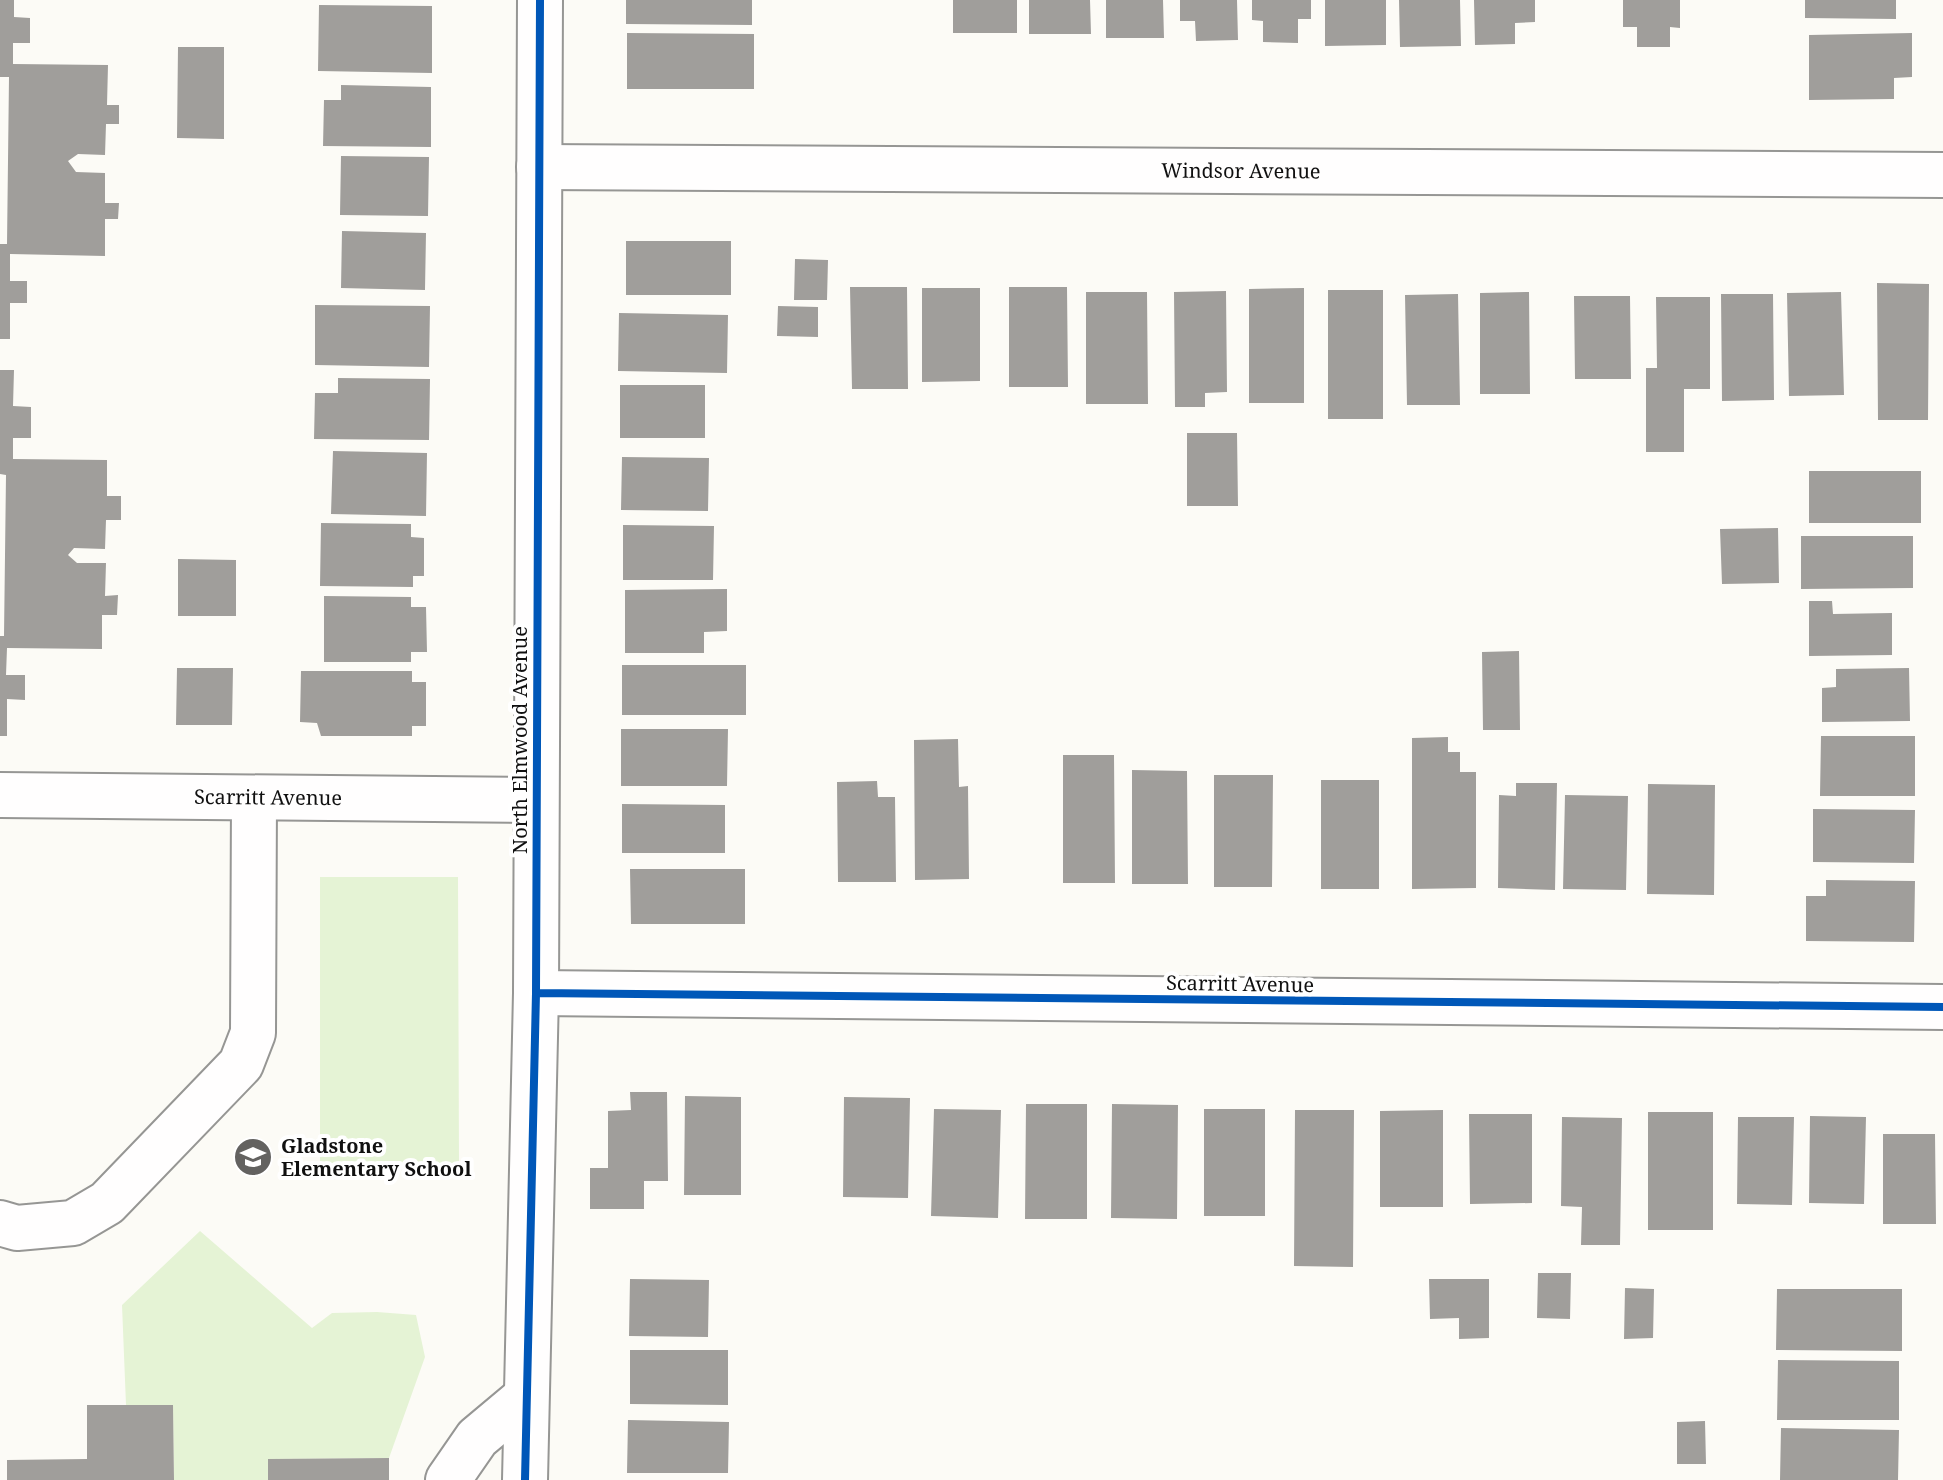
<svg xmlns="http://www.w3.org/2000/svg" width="1943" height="1480" font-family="'Noto Serif',serif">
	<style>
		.green { fill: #e5f3d5 }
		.building { fill: #a09e9b }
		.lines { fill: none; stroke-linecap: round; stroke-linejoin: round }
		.minor-casing { stroke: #969694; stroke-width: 48 }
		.minor { stroke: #fffefe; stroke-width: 44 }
		.cycleway-casing { stroke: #fff; stroke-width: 13 }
		.cycleway { stroke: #0057b8; stroke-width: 8 }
		.labels { text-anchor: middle; stroke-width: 8; stroke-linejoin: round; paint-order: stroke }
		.street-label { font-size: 20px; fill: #101010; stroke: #fff }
		.poi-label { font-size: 20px; font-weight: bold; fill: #101010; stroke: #fff; text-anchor: start }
	</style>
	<rect width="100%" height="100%" fill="#fcfbf6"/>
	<path class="green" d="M 320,877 L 458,877 L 459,1164 L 320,1164 Z
		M 200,1231 L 312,1328 L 332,1313 L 377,1312 L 416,1315 L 425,1357 L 389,1458 L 268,1459 L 268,1480 L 174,1480 L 173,1405 L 126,1405 L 122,1305 Z"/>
	<path class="building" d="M 0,0 L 14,0 L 14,17 L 30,18 L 30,43 L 13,43 L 13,64 L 108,65 L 107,105 L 119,105 L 119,124 L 106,124 L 105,155 L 78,154 L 68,161 L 76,172 L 105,173 L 105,203 L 119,203 L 118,219 L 105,219 L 105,256 L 10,254 L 10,281 L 27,281 L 27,303 L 10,303 L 10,339 L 0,339 L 0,244 L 7,244 L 9,77 L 0,77 Z
		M 626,0 L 752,0 L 752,25 L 626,24 Z
		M 953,0 L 1017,0 L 1017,33 L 953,33 Z
		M 1029,0 L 1090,0 L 1091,34 L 1029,34 Z
		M 1106,0 L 1163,0 L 1164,38 L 1106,38 Z
		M 1180,0 L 1237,0 L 1238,40 L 1196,41 L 1195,21 L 1180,21 Z
		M 1252,0 L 1311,0 L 1311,19 L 1298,19 L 1298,43 L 1263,42 L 1263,21 L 1252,20 Z
		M 1325,0 L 1386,0 L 1386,45 L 1325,46 Z
		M 1399,0 L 1460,0 L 1461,46 L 1400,47 Z
		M 1474,0 L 1535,0 L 1535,22 L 1515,23 L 1515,44 L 1475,45 Z
		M 1623,0 L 1680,0 L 1680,28 L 1670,27 L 1670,47 L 1637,47 L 1637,27 L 1623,27 Z
		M 1805,0 L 1896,0 L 1896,19 L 1805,18 Z
		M 319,5 L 432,6 L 432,73 L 318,71 Z
		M 627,33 L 754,34 L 754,89 L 627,89 Z
		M 1912,33 L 1912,77 L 1894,78 L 1894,99 L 1809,100 L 1809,35 Z
		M 178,47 L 224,47 L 224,139 L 177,138 Z
		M 341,85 L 431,87 L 431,147 L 323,146 L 324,100 L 341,100 Z
		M 341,156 L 429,157 L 428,216 L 340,215 Z
		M 342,231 L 426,233 L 425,290 L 341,288 Z
		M 626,241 L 731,241 L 731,295 L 626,295 Z
		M 795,259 L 828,260 L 827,300 L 794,300 Z
		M 1877,283 L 1929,284 L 1928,420 L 1878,420 Z
		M 850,287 L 907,287 L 908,389 L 852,389 Z
		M 1009,287 L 1067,287 L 1068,387 L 1009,387 Z
		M 922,288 L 980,288 L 980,381 L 922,382 Z
		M 1304,288 L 1304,403 L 1249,403 L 1249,289 Z
		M 1328,290 L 1383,290 L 1383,419 L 1328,419 Z
		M 1226,291 L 1227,392 L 1205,393 L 1205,407 L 1175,407 L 1174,292 Z
		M 1086,292 L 1147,292 L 1148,404 L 1086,404 Z
		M 1529,292 L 1530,394 L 1480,394 L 1480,293 Z
		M 1841,292 L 1844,395 L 1789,396 L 1787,293 Z
		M 1458,294 L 1460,405 L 1407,405 L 1405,295 Z
		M 1721,294 L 1773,294 L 1774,400 L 1722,401 Z
		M 1574,296 L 1630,296 L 1631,379 L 1575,379 Z
		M 1656,297 L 1710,297 L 1710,389 L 1684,389 L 1684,452 L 1646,452 L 1646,368 L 1657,368 Z
		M 315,305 L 430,306 L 429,367 L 315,365 Z
		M 778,306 L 818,307 L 818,337 L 777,336 Z
		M 619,313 L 728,315 L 727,373 L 618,371 Z
		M 0,370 L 14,370 L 13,406 L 31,407 L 31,438 L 13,438 L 13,459 L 107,460 L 107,496 L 121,496 L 121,520 L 106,520 L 105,549 L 74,548 L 68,555 L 77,563 L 106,563 L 105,596 L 118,595 L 117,615 L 102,615 L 102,649 L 7,648 L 6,675 L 25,675 L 25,700 L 7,699 L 7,736 L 0,736 L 0,636 L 4,636 L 6,475 L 0,474 Z
		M 338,378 L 430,379 L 429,440 L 314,439 L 315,393 L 338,393 Z
		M 620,385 L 705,385 L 705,438 L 620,438 Z
		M 1187,433 L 1237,433 L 1238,506 L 1187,506 Z
		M 333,451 L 427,453 L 426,516 L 331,514 Z
		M 622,457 L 709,458 L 708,511 L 621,510 Z
		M 1809,471 L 1921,471 L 1921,523 L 1809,523 Z
		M 321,523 L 411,524 L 411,537 L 424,538 L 424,576 L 413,576 L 413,587 L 320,586 Z
		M 623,525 L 714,526 L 713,580 L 623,580 Z
		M 1778,528 L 1779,583 L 1722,584 L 1720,529 Z
		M 1801,536 L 1913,536 L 1913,588 L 1801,589 Z
		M 178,559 L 236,560 L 236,616 L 178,616 Z
		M 727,589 L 727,631 L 704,632 L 704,653 L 625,653 L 625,590 Z
		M 324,596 L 411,597 L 411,607 L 426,607 L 427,652 L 411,652 L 411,662 L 324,662 Z
		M 1809,601 L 1832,601 L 1833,614 L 1892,613 L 1892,655 L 1809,656 Z
		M 1519,651 L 1520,730 L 1483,730 L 1482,652 Z
		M 622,665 L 746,665 L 746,715 L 622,715 Z
		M 177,668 L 233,668 L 232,725 L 176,725 Z
		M 1909,668 L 1910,721 L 1822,722 L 1822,688 L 1836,687 L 1836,669 Z
		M 301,671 L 412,671 L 412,682 L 426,682 L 426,726 L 412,726 L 412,736 L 321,736 L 317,723 L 300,722 Z
		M 621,729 L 728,729 L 727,786 L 621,786 Z
		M 1821,736 L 1915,736 L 1915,796 L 1820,796 Z
		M 1448,737 L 1448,752 L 1460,752 L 1460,772 L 1476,772 L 1476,888 L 1412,889 L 1412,738 Z
		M 958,739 L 959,787 L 968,786 L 969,879 L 915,880 L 914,740 Z
		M 1063,755 L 1114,755 L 1115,883 L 1063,883 Z
		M 1132,770 L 1187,771 L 1188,884 L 1132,884 Z
		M 1214,775 L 1273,775 L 1272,887 L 1214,887 Z
		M 1321,780 L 1379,780 L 1379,889 L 1321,889 Z
		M 877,781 L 878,797 L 895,797 L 896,882 L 838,882 L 837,782 Z
		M 1516,783 L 1557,783 L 1555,890 L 1498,888 L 1499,795 L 1516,796 Z
		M 1648,784 L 1715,785 L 1714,895 L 1647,894 Z
		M 1565,795 L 1628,796 L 1626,890 L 1563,889 Z
		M 622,804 L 725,805 L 725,853 L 622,853 Z
		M 1813,809 L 1915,810 L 1914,863 L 1813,862 Z
		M 630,869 L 745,869 L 745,924 L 631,924 Z
		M 1826,880 L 1915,881 L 1914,942 L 1806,941 L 1806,896 L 1826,896 Z
		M 630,1092 L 667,1092 L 668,1181 L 644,1181 L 644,1209 L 590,1209 L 590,1168 L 608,1168 L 608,1111 L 631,1110 Z
		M 685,1096 L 741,1097 L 741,1195 L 684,1195 Z
		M 844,1097 L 910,1098 L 908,1198 L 843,1197 Z
		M 1026,1104 L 1087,1104 L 1087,1219 L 1025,1219 Z
		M 1112,1104 L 1178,1105 L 1177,1219 L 1111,1218 Z
		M 934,1109 L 1001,1110 L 998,1218 L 931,1216 Z
		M 1204,1109 L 1265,1109 L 1265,1216 L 1204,1216 Z
		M 1295,1110 L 1354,1110 L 1353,1267 L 1294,1266 Z
		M 1443,1110 L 1443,1207 L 1380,1207 L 1380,1111 Z
		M 1648,1112 L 1713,1112 L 1713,1230 L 1648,1230 Z
		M 1469,1114 L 1532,1114 L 1532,1203 L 1470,1204 Z
		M 1810,1116 L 1866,1117 L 1864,1204 L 1809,1203 Z
		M 1562,1117 L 1622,1118 L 1620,1245 L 1581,1245 L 1582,1207 L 1561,1206 Z
		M 1738,1117 L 1794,1117 L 1792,1205 L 1737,1204 Z
		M 1883,1134 L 1935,1134 L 1936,1224 L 1883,1224 Z
		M 1538,1273 L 1571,1273 L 1570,1319 L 1537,1318 Z
		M 630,1279 L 709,1280 L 708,1337 L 629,1336 Z
		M 1429,1279 L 1489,1279 L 1489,1338 L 1459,1339 L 1459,1318 L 1430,1319 Z
		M 1625,1288 L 1654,1289 L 1653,1338 L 1624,1339 Z
		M 1777,1289 L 1902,1289 L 1902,1351 L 1776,1350 Z
		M 630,1350 L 728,1350 L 728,1405 L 630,1404 Z
		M 1778,1360 L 1899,1361 L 1899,1420 L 1777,1420 Z
		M 87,1405 L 173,1405 L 174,1480 L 7,1480 L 7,1460 L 87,1459 Z
		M 628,1420 L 729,1422 L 728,1473 L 627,1473 Z
		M 1705,1421 L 1706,1464 L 1677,1464 L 1677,1422 Z
		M 1781,1428 L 1899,1430 L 1898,1480 L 1780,1480 Z
		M 389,1458 L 389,1480 L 268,1480 L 268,1459 Z"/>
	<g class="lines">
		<defs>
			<g id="minor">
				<path id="s1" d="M 539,167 L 1943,175"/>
				<path id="s2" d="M 0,795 L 536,800"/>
				<path d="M 536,993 L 1943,1007"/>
				<path d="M 0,1223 L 17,1228 L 73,1223 L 107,1203 L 241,1064 L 253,1033 L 254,798"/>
				<path d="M 448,1480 L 477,1438 L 526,1397"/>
				<path d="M 525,1480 L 536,993 L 540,0"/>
			</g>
		</defs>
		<use href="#minor" class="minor-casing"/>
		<use href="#minor" class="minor"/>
		<defs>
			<path id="cycleway" d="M 536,993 L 1943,1007
				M 525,1480 L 536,993 L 540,0"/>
		</defs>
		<use href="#cycleway" class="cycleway-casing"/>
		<use href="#cycleway" class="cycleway"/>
	</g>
	<defs>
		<symbol id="school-disc" viewBox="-11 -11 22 22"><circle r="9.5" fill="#636260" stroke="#fff"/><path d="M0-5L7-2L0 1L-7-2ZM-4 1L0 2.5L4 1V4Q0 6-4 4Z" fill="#fff"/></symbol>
	</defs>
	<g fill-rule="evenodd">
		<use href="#school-disc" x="231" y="1135" width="44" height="44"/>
	</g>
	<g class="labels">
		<g class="street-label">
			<text dy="7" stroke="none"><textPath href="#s1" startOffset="702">Windsor Avenue</textPath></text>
			<text transform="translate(520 740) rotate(-90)" y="7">North Elmwood Avenue</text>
			<text dy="7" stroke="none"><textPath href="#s2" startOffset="268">Scarritt Avenue</textPath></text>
			<text transform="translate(1240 984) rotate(1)" y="7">Scarritt Avenue</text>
		</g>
		<g class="poi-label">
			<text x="281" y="1153">Gladstone<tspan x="281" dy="23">Elementary School</tspan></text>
		</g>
	</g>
</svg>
